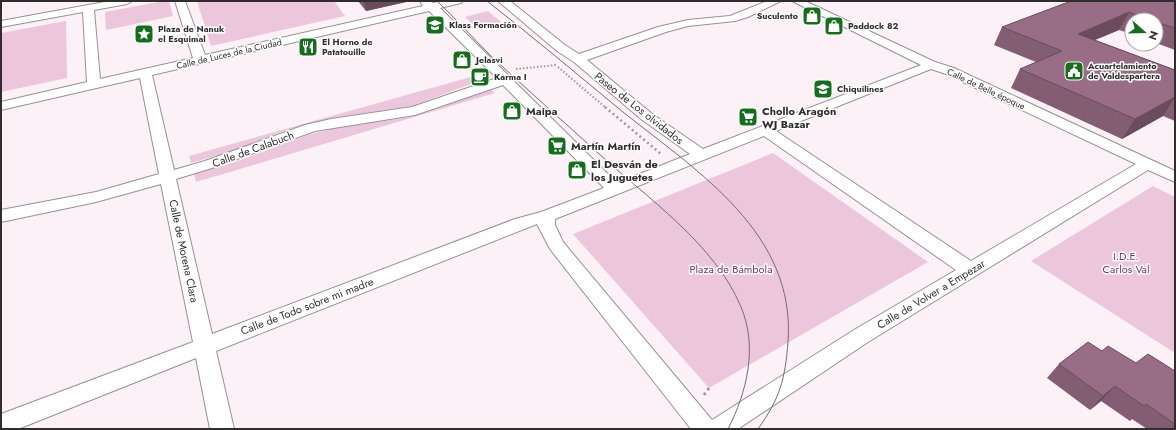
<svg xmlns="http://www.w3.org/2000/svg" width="1176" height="430" font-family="Jost,sans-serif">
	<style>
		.green { fill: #ecc7db }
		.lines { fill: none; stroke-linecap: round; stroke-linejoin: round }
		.minor-casing { stroke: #999095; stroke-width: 2 }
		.path-far2 { stroke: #9f979b; stroke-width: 2; stroke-dasharray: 1.5 2; stroke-linecap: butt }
		.path-far1 { stroke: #9f979b; stroke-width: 2.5; stroke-dasharray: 2 3; stroke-linecap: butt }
		.path { stroke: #9f979b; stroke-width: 3; stroke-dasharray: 2.5 3.5; stroke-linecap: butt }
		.minor { fill: #fff; fill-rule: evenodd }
		.tram { stroke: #746e71; stroke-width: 1 }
		.wall { fill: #835e72 }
		.shaded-wall { fill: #6a4c5d }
		.building { fill: #986d85; stroke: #6a4c5d }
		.labels { text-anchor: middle; stroke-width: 3; stroke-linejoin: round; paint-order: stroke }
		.far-poi-label { font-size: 9px; font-weight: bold; fill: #312d2f; stroke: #fff; text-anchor: start }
		.far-street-label { font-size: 9px; fill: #312d2f; stroke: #fff }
		.street-label { font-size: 11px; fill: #312d2f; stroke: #fff }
		.poi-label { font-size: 11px; font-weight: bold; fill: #312d2f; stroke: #fff; text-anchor: start }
		.park-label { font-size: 11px; fill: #73385c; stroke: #fff }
	</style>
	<rect width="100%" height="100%" fill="#fbf1f6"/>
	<path class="green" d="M 164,1 L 169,1 L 173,16 L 106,30 L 105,12 Z
		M 197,1 L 334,1 L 345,16 L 211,46 Z
		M 488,11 L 501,22 L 477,28 L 465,17 Z
		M 66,21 L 67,78 L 1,92 L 1,33 Z
		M 478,75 L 482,80 L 412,106 L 337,117 L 307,124 L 278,133 L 232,151 L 191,163 L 189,156 Z
		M 490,88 L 495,93 L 196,182 L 194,174 L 235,162 L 308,135 L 335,128 L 411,117 L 437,109 Z
		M 773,153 L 928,262 L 709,388 L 573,234 Z
		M 1153,186 L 1175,197 L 1175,353 L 1031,261 Z"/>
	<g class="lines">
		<defs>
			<path id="minor" d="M 110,1 L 132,1 L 127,4 L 94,10 L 100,79 L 193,58 L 175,1 L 185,1 L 205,55 L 423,6 L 420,1 L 430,1 L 433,3 L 443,1 L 462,1 L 461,3 L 440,8 L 617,183 L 690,154 L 641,119 L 574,62 L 557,51 L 498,1 L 510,1 L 565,45 L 579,54 L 658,27 L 688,20 L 730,16 L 767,1 L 781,1 L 748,17 L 735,21 L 688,26 L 666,32 L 587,60 L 651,113 L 703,149 L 921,65 L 792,1 L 805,1 L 935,62 L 954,68 L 1175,171 L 1175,182 L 1148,170 L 868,342 L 738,429 L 691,429 L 550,249 L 537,224 L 216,351 L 234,429 L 210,429 L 196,358 L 18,429 L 1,429 L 1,414 L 193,342 L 161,184 L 96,202 L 1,222 L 1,210 L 96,192 L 159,174 L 140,78 L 1,110 L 1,102 L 87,82 L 83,12 L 1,27 L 1,21 ZM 429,11 L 497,78 L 412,107 L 331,119 L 305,125 L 205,161 L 174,170 L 152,75 ZM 931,69 L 946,74 L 1136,164 L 971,261 L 776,131 ZM 503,85 L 604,188 L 541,212 L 515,219 L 212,334 L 176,179 L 215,167 L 315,131 L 415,115 ZM 764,136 L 956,270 L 854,330 L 712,420 L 563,242 L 555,225 L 555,219 Z"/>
		</defs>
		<use href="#minor" class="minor-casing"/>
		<path class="path-far2" d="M 558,67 L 606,108
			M 516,69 L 557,65"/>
		<path class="path-far1" d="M 605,107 L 661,154"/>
		<path class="path" d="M 704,395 L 709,388"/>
		<use href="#minor" class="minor"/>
		<path class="tram" d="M 437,1 C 455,18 472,37 490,55 C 525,88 562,120 598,153 C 646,197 715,244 741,307 C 758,347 747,392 728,429
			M 487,1 C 533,37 578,75 623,112 C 698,172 796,233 788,342 C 785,380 780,398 758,429"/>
	</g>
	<path class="wall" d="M 358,1 L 406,1 L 406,2 L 366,11 Z
		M 1175,1 L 1175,50 L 1156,43 L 1156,20 L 1132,20 L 1132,34 L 1119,30 L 1095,40 L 1175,70 L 1175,121 L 1163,116 L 1122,139 L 1011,88 L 1020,69 L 1036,62 L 994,45 L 1002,27 Z
		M 1102,351 L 1136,363 L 1175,371 L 1175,429 L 1147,429 L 1132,419 L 1130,421 L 1101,401 L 1090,410 L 1047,378 L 1059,364 Z"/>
	<path class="shaded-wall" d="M 371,1 L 406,1 L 406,2 L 366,11 L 364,2 Z
		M 1129,12 L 1119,30 L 1068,51 L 1078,34 Z
		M 1175,97 L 1163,116 L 1122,139 L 1135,119 Z
		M 1115,386 L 1101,401 L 1090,410 L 1103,396 Z"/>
	<path class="building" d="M 363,1 L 371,1 L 364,2 Z
		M 1071,1 L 1175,1 L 1175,28 L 1156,22 L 1156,20 L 1151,20 L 1129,12 L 1078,34 L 1175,70 L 1175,97 L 1135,119 L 1020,69 L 1062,51 L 1002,27 Z
		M 1088,342 L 1102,351 L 1108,346 L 1136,363 L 1148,354 L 1175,371 L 1175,424 L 1146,404 L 1144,406 L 1115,386 L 1103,396 L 1059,364 Z
		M 1175,425 L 1175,429 L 1171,429 Z"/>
	<defs>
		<symbol id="shop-square" viewBox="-11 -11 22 22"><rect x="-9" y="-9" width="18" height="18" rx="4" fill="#136f1b" stroke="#fff"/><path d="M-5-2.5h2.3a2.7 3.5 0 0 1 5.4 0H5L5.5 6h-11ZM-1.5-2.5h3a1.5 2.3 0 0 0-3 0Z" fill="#fff"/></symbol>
		<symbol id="school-square" viewBox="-11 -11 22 22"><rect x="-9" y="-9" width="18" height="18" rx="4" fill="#136f1b" stroke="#fff"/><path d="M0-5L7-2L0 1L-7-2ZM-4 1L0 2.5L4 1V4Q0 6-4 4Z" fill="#fff"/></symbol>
		<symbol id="sight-square" viewBox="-11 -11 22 22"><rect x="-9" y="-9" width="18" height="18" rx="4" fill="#136f1b" stroke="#fff"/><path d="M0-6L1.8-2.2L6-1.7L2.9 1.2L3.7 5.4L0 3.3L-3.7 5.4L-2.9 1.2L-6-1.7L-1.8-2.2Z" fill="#fff"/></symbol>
		<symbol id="restaurant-square" viewBox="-11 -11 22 22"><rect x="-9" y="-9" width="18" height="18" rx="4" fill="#136f1b" stroke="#fff"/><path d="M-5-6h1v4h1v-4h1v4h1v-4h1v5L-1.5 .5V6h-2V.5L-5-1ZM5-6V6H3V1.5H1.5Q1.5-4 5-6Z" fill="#fff"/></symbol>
		<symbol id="civic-square" viewBox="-11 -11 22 22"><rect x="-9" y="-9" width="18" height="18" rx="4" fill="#136f1b" stroke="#fff"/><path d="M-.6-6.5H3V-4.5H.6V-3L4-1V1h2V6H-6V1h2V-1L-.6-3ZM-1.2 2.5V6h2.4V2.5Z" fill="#fff"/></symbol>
		<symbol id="cafe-square" viewBox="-11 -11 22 22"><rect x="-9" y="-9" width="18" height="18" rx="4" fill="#136f1b" stroke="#fff"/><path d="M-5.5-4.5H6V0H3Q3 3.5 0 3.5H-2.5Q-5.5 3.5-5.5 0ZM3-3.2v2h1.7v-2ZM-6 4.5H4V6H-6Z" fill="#fff"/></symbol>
		<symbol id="supermarket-square" viewBox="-11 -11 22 22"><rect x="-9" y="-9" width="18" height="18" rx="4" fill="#136f1b" stroke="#fff"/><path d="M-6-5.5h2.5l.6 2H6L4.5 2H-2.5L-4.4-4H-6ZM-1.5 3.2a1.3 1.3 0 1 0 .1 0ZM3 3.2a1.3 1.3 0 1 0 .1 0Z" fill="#fff"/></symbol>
	</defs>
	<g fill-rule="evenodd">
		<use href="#shop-square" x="801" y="5" width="22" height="22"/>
		<use href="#school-square" x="424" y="14" width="22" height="22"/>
		<use href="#shop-square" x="823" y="15" width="22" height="22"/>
		<use href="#sight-square" x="133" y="23" width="22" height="22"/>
		<use href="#restaurant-square" x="297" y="36" width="22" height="22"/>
		<use href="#shop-square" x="451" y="49" width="22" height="22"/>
		<use href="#civic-square" x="1063" y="60" width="22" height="22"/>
		<use href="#cafe-square" x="469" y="66" width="22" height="22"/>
		<use href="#school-square" x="812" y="78" width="22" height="22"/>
		<use href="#shop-square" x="501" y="100" width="22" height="22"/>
		<use href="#supermarket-square" x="737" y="106" width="22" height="22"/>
		<use href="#supermarket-square" x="546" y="135" width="22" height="22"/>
		<use href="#shop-square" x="566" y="159" width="22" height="22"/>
	</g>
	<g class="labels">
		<g class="far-poi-label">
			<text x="798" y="19" text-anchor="end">Suculento</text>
			<text x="449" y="28">Klass Formación</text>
			<text x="848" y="29">Paddock 82</text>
			<text x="158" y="32">Plaza de Nanuk<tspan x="158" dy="10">el Esquimal</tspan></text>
			<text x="322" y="45">El Horno de<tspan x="322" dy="10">Patatouille</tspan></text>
			<text x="476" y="63">Jelasvi</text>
			<text x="1088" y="69">Acuartelamiento<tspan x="1088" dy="10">de Valdespartera</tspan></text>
			<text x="494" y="80">Karma I</text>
			<text x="837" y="92">Chiquilines</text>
		</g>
		<g class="far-street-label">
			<text transform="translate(229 54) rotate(-13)" y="3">Calle de Luces de la Ciudad</text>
			<text transform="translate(986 89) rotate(25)" y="3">Calle de Belle époque</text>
		</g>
		<g class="street-label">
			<text transform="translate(639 108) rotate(38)" y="4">Paseo de Los olvidados</text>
			<text transform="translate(253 149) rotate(-20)" y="4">Calle de Calabuch</text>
			<text transform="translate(184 251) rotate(78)" y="4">Calle de Morena Clara</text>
			<text transform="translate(931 294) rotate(-31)" y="4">Calle de Volver a Empezar</text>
			<text transform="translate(307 306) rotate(-21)" y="4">Calle de Todo sobre mi madre</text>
		</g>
		<g class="poi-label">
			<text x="526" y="115">Maipa</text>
			<text x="762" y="115">Chollo Aragón<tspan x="762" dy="13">WJ Bazar</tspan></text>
			<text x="571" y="150">Martín Martín</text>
			<text x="591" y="168">El Desván de<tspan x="591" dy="13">los Juguetes</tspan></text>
		</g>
		<g class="park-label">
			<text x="1126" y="260">I.D.E.<tspan x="1126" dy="13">Carlos Val</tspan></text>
			<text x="731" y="273">Plaza de Bámbola</text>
		</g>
	</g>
	<rect width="1176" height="430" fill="none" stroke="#312d2f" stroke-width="4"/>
	<g transform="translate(1144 32) rotate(110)"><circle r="19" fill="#ffffff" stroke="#adabac"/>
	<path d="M0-3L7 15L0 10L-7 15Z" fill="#136f1b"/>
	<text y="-6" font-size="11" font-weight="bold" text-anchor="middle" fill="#312d2f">N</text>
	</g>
</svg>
